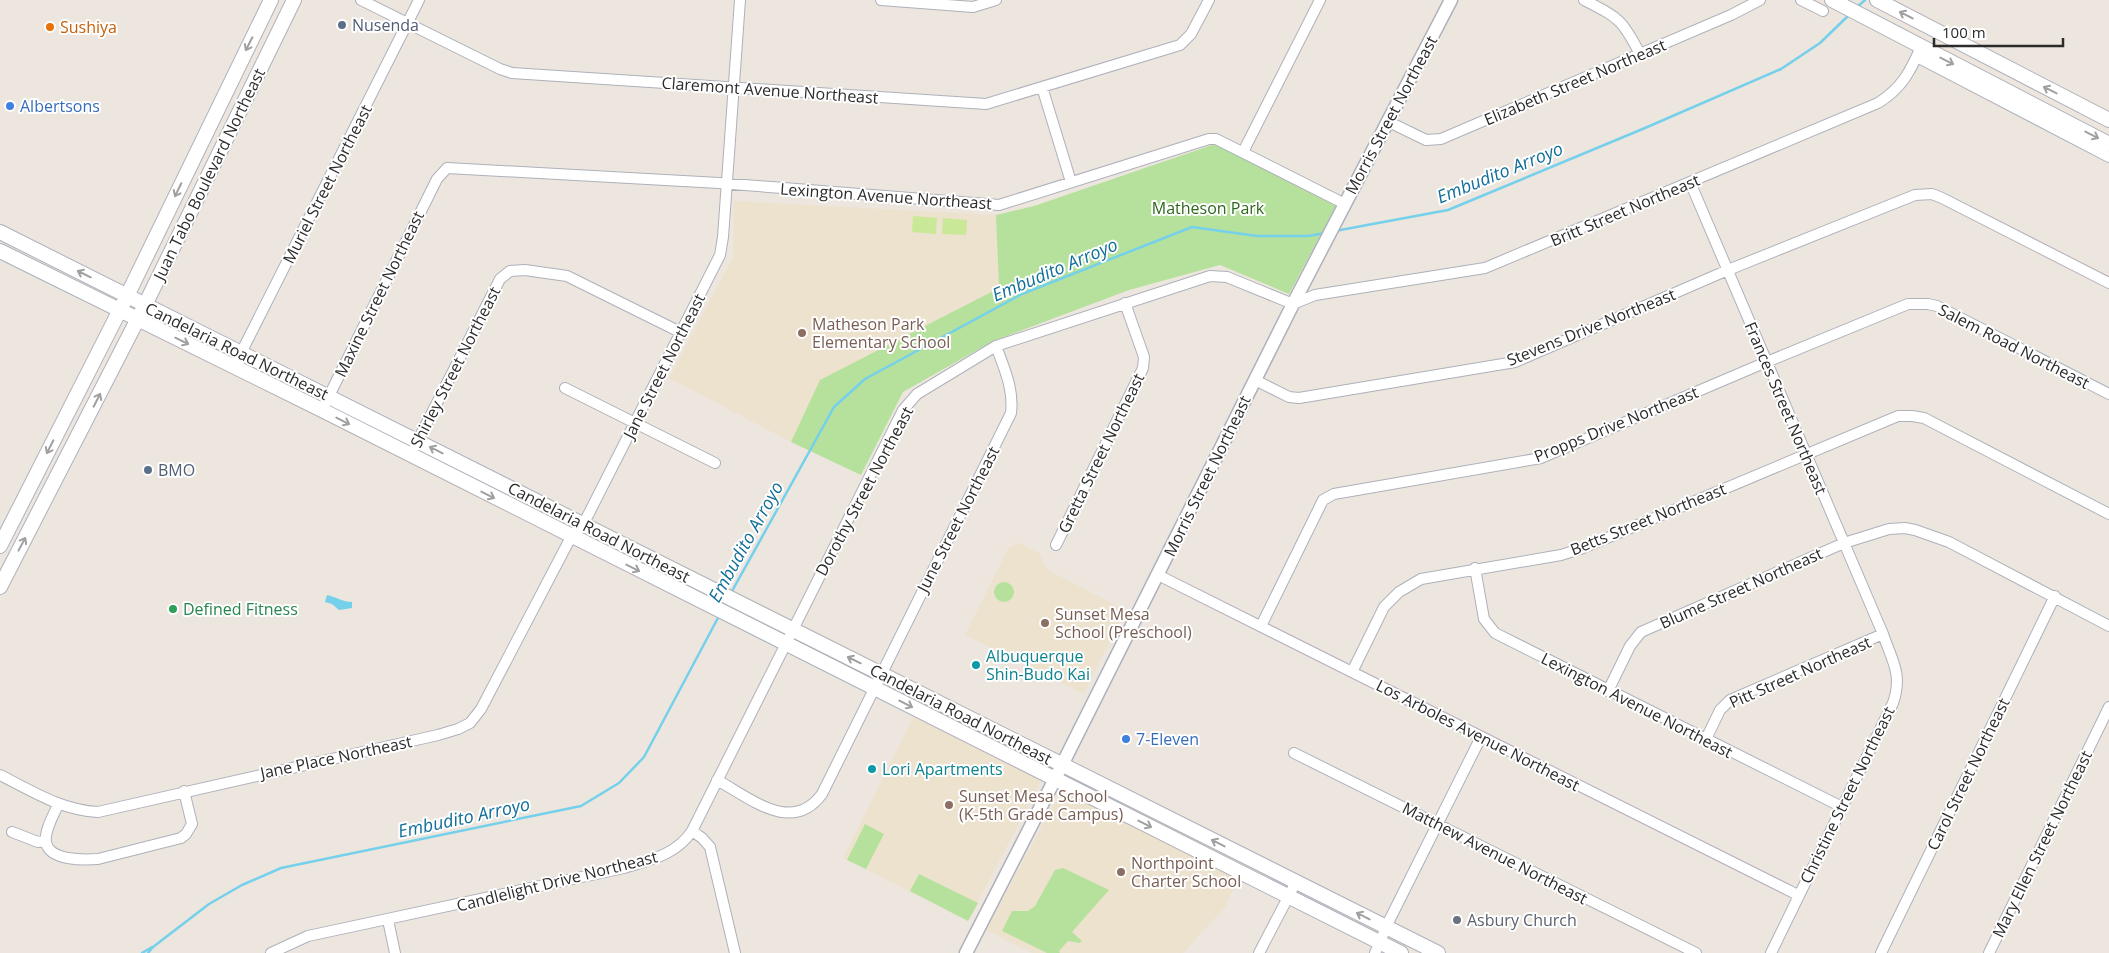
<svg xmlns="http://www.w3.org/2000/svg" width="2109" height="953" font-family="'Open Sans',sans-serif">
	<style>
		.education { fill: #ede2ce }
		.green { fill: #b6e19c }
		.pitch { fill: #c9e898 }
		.water { fill: #74d0eb }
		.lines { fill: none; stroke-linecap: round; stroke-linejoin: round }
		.stream { stroke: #74d0eb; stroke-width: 2.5 }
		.minor-casing { stroke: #aeb1bb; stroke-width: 12 }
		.tertiary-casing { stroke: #aeb1bb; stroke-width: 15 }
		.secondary-casing { stroke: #aeb1bb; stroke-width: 16 }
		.minor { stroke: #fff; stroke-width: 10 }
		.tertiary { stroke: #fff; stroke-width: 12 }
		.secondary { stroke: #fff; stroke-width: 14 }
		.oneway { stroke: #a0a0a0 }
		.service-dot { fill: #5c6f8a; stroke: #fff; stroke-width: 2 }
		.food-dot { fill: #e8710a; stroke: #fff; stroke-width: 2 }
		.shop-dot { fill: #3f7fe0; stroke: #fff; stroke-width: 2 }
		.education-dot { fill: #8d6e63; stroke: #fff; stroke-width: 2 }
		.leisure-dot { fill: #2e9e5b; stroke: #fff; stroke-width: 2 }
		.culture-dot { fill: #0f9aa8; stroke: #fff; stroke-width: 2 }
		.worship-dot { fill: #6b7280; stroke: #fff; stroke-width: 2 }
		.labels { text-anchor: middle; stroke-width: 4; stroke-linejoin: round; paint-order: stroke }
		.service-label { font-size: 16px; fill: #4e5e75; stroke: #fff; text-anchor: start }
		.food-label { font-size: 16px; fill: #c56008; stroke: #fff; text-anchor: start }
		.street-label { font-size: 16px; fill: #2b2b2b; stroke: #fff }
		.shop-label { font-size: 16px; fill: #366cbe; stroke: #fff; text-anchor: start }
		.park-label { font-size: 16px; fill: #2e671c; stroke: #fff }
		.education-label { font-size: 16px; fill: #785e54; stroke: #fff; text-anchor: start }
		.leisure-label { font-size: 16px; fill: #27864d; stroke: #fff; text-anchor: start }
		.culture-label { font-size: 16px; fill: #0d838f; stroke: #fff; text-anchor: start }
		.worship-label { font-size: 16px; fill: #5b616d; stroke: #fff; text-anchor: start }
		.water-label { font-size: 18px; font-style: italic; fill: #116f99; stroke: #fff }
	</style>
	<rect width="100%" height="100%" fill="#ece6de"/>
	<path class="education" d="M 734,201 L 996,215 L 999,288 L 821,380 L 791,442 L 669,378 L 733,257 Z
		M 1020,543 L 1039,553 L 1045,565 L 1052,572 L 1125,610 L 1084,694 L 965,635 L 1009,547 Z
		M 915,714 L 1043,777 L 968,921 L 843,858 Z
		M 1062,789 L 1210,864 L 1238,880 L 1225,907 L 1183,953 L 1032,953 L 986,930 Z"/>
	<path class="green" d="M 1215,144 L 1336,206 L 1289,294 L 1220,265 L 1129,290 L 993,341 L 903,392 L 861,475 L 791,442 L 820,380 L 999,288 L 996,215 L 1034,206 Z
		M994 592a10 10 0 1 1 20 0a10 10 0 1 1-20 0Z
		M 865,824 L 884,834 L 866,869 L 847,860 Z
		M 1063,868 L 1109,890 L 1072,932 L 1082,941 L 1080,943 L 1068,941 L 1059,951 L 1060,953 L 1047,953 L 1002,931 L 1012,911 L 1028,911 L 1035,906 L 1055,870 Z
		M 919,874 L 978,903 L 968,921 L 910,891 Z"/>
	<path class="pitch" d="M 913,216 L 937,218 L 936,234 L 912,232 Z
		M 943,218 L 967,220 L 966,235 L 942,234 Z"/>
	<path class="water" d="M 327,595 C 337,597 342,602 352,602 L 352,608 L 339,610 L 332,604 L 325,602 Z"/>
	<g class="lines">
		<path class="stream" d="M 1857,7 L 1865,0
			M 1335,231 L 1448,210 L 1645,128 L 1781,69 L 1820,43 L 1850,14
			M 731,593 L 834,407 L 865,379 L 1022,294 L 1192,227 L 1257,236 L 1308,236 L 1325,233
			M 142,953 L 152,947
			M 148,953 L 153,947 L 209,904 L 242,885 L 281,868 L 581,806 L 619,783 L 644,757 L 719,616"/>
		<defs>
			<path id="minor" d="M 361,0 L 500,69 L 512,73 L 986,104 L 1180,45 L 1191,34 L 1209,0
				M 881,0 L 973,7 L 996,0
				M 1584,0 C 1619,18 1622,19 1640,54
				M 1801,0 L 1823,11
				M 1917,57 L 2109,157
				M 1042,87 L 1071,182
				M 1389,122 L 1426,140 L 1441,139 L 1731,15 L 1760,0
				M 1243,152 L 1320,0
				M 1690,182 L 1883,634 C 1892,661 1903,674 1893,703 L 1771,953
				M 235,368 L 241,353 L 419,0
				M 1255,380 L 1289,397 L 1299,398 L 1515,362 L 1728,270 L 1915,195 L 1932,194 L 1942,198 L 2109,283
				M 565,388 L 715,463
				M 322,410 L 437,179 L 447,168 L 719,183 L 999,205 L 1209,139 L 1216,139 L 1345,204
				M 415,446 L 500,279 L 510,271 L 525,270 L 567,276 L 680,332
				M 1056,545 L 1143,368 L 1144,357 L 1125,303
				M 1475,568 L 1484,619 L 1495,633 L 1842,807
				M 1158,575 L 1798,895
				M 1261,626 L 1323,500 L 1334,494 L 1541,458 L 1757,366 L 1908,304 L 1928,304 L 1937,306 L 2109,394
				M 1352,672 L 1384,607 L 1399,592 L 1421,579 L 1561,555 L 1583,548 L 1898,416 L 1912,416 L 1924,418 L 2109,514
				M 1608,691 L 1630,646 L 1641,632 L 1844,543 L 1889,529 L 1905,528 L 1915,530 L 1949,542 L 2109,626
				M 1706,739 L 1720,710 L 1730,700 L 1883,634
				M 1294,753 L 1696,953
				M 0,775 C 32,791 61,810 98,812 L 438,735 L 458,729 L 470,723 L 481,709 L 571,537 L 583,525 L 720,255 L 723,237 L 740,0
				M 717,780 C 750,798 792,835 822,794 L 1011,413 C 1014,389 1004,368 996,346
				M 58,805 C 54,814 44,831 46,842 C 49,861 84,860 98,859 L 181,838 L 186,834 L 192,824 L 184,791
				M 692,831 L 702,838 L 710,847 L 735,953
				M 12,832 L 38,842 L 45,841
				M 388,920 L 395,953
				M 271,953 L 308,936 L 624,868 C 650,860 676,855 692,831 L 903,410 L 917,394 L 996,346 L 1210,276 L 1227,277 L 1293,304 L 1315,295 L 1485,268 L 1878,103 C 1902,88 1910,72 1921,47
				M 1259,953 L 1296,882
				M 1375,953 L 1389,921 L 1481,737
				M 1881,953 L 2055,596
				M 1989,953 L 2109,707"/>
			<path id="tertiary" d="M 966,953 L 1055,779 L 1293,304 L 1451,0"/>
			<path id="secondary" d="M 1832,0 L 2109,144
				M 1877,0 L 2109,120
				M 0,232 L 1438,953
				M 0,251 L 322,410 L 1401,953
				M 0,546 L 127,296 L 271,0
				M 0,587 L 145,305 L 294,0"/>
		</defs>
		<use href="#minor" class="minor-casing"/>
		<use href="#tertiary" class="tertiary-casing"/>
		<use href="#secondary" class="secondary-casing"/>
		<use href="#minor" class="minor"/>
		<use href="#tertiary" class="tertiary"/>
		<use href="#secondary" class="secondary"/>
	</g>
	<defs><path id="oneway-shaft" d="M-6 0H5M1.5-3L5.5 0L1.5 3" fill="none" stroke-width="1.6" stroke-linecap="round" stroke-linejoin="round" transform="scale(1.25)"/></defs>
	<g class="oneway">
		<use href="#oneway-shaft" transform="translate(1906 15) rotate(-153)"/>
		<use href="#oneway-shaft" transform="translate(249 44) rotate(117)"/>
		<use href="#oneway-shaft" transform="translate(1947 61) rotate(27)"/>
		<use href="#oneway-shaft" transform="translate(2050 90) rotate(-153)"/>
		<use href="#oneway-shaft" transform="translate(2092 135) rotate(27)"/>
		<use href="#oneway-shaft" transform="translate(178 190) rotate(116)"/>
		<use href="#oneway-shaft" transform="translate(84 274) rotate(-154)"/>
		<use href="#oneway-shaft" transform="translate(182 341) rotate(26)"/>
		<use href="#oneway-shaft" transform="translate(97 400) rotate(-63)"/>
		<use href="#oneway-shaft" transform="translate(343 421) rotate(27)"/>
		<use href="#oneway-shaft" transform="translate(50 447) rotate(117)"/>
		<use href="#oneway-shaft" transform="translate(436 450) rotate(-153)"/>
		<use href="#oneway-shaft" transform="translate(488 495) rotate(27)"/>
		<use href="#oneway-shaft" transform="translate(22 544) rotate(-62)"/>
		<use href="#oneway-shaft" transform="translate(633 568) rotate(27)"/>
		<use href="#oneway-shaft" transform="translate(854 660) rotate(-154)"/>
		<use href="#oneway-shaft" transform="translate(906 704) rotate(27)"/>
		<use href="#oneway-shaft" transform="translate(1145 824) rotate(27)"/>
		<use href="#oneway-shaft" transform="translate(1218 843) rotate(-153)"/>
		<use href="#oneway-shaft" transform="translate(1363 916) rotate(-153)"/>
	</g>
	<g class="service-dot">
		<circle cx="342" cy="25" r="5"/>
		<circle cx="148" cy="470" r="5"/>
	</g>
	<circle class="food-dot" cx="50" cy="27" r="5"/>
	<g class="shop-dot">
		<circle cx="10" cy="106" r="5"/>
		<circle cx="1126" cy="739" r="5"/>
	</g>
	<g class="education-dot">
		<circle cx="802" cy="333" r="5"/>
		<circle cx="1045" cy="623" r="5"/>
		<circle cx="949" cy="805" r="5"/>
		<circle cx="1121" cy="872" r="5"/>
	</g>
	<circle class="leisure-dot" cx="173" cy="609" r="5"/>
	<g class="culture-dot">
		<circle cx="976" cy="665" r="5"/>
		<circle cx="872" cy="769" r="5"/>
	</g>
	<circle class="worship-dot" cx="1457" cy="920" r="5"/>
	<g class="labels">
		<g class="service-label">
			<text x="352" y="31">Nusenda</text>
			<text x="158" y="476">BMO</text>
		</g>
		<g class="food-label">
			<text x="60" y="33">Sushiya</text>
		</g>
		<g class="street-label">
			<text transform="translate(1575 82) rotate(-23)" y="6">Elizabeth Street Northeast</text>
			<text transform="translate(770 90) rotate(4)" y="6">Claremont Avenue Northeast</text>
			<text transform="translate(1391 115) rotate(-62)" y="6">Morris Street Northeast</text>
			<text transform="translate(209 174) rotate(-64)" y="6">Juan Tabo Boulevard Northeast</text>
			<text transform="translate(327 184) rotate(-63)" y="6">Muriel Street Northeast</text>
			<text transform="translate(886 196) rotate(4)" y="6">Lexington Avenue Northeast</text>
			<text transform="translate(1625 210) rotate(-23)" y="6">Britt Street Northeast</text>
			<text transform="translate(379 294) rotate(-64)" y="6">Maxine Street Northeast</text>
			<text transform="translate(1591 327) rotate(-22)" y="6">Stevens Drive Northeast</text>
			<text transform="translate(2014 346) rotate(27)" y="6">Salem Road Northeast</text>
			<text transform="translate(237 351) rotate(26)" y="6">Candelaria Road Northeast</text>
			<text transform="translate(664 366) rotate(-63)" y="6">Jane Street Northeast</text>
			<text transform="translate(455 367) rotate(-63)" y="6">Shirley Street Northeast</text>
			<text transform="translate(1786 408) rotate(67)" y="6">Frances Street Northeast</text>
			<text transform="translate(1616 424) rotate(-22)" y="6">Propps Drive Northeast</text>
			<text transform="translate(1101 453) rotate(-64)" y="6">Gretta Street Northeast</text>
			<text transform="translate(1207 476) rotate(-64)" y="6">Morris Street Northeast</text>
			<text transform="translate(864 491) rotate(-62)" y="6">Dorothy Street Northeast</text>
			<text transform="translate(958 519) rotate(-63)" y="6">June Street Northeast</text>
			<text transform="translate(1648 519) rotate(-22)" y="6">Betts Street Northeast</text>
			<text transform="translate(599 532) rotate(27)" y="6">Candelaria Road Northeast</text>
			<text transform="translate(1741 588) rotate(-24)" y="6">Blume Street Northeast</text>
			<text transform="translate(1800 672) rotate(-24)" y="6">Pitt Street Northeast</text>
			<text transform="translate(1637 705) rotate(27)" y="6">Lexington Avenue Northeast</text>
			<text transform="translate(961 714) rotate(27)" y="6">Candelaria Road Northeast</text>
			<text transform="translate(1478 735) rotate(27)" y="6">Los Arboles Avenue Northeast</text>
			<text transform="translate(336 757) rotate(-12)" y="6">Jane Place Northeast</text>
			<text transform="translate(1968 774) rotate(-64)" y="6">Carol Street Northeast</text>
			<text transform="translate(1847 795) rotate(-64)" y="6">Christine Street Northeast</text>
			<text transform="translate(2042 844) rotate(-64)" y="6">Mary Ellen Street Northeast</text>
			<text transform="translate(1495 853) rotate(27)" y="6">Matthew Avenue Northeast</text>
			<text transform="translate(557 881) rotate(-14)" y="6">Candlelight Drive Northeast</text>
		</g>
		<g class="shop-label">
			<text x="20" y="112">Albertsons</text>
			<text x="1136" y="745">7-Eleven</text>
		</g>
		<g class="park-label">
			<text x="1208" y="214">Matheson Park</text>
		</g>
		<g class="education-label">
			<text x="812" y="330">Matheson Park<tspan x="812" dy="18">Elementary School</tspan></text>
			<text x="1055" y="620">Sunset Mesa<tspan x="1055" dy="18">School (Preschool)</tspan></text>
			<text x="959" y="802">Sunset Mesa School<tspan x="959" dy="18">(K-5th Grade Campus)</tspan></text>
			<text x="1131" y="869">Northpoint<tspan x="1131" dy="18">Charter School</tspan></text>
		</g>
		<g class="leisure-label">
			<text x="183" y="615">Defined Fitness</text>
		</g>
		<g class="culture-label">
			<text x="986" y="662">Albuquerque<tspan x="986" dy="18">Shin-Budo Kai</tspan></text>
			<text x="882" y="775">Lori Apartments</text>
		</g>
		<g class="worship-label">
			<text x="1467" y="926">Asbury Church</text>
		</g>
		<g class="water-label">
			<text transform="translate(1500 173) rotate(-22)" y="6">Embudito Arroyo</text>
			<text transform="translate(1055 270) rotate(-23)" y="6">Embudito Arroyo</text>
			<text transform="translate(746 542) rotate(-61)" y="6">Embudito Arroyo</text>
			<text transform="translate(464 818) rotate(-12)" y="6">Embudito Arroyo</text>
		</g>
	</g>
	<path d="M1934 38v8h129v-8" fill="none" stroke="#2b2b2b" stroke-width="2.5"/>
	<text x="1942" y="38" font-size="15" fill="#2b2b2b" stroke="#ffffff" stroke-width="4" paint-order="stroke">100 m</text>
</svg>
